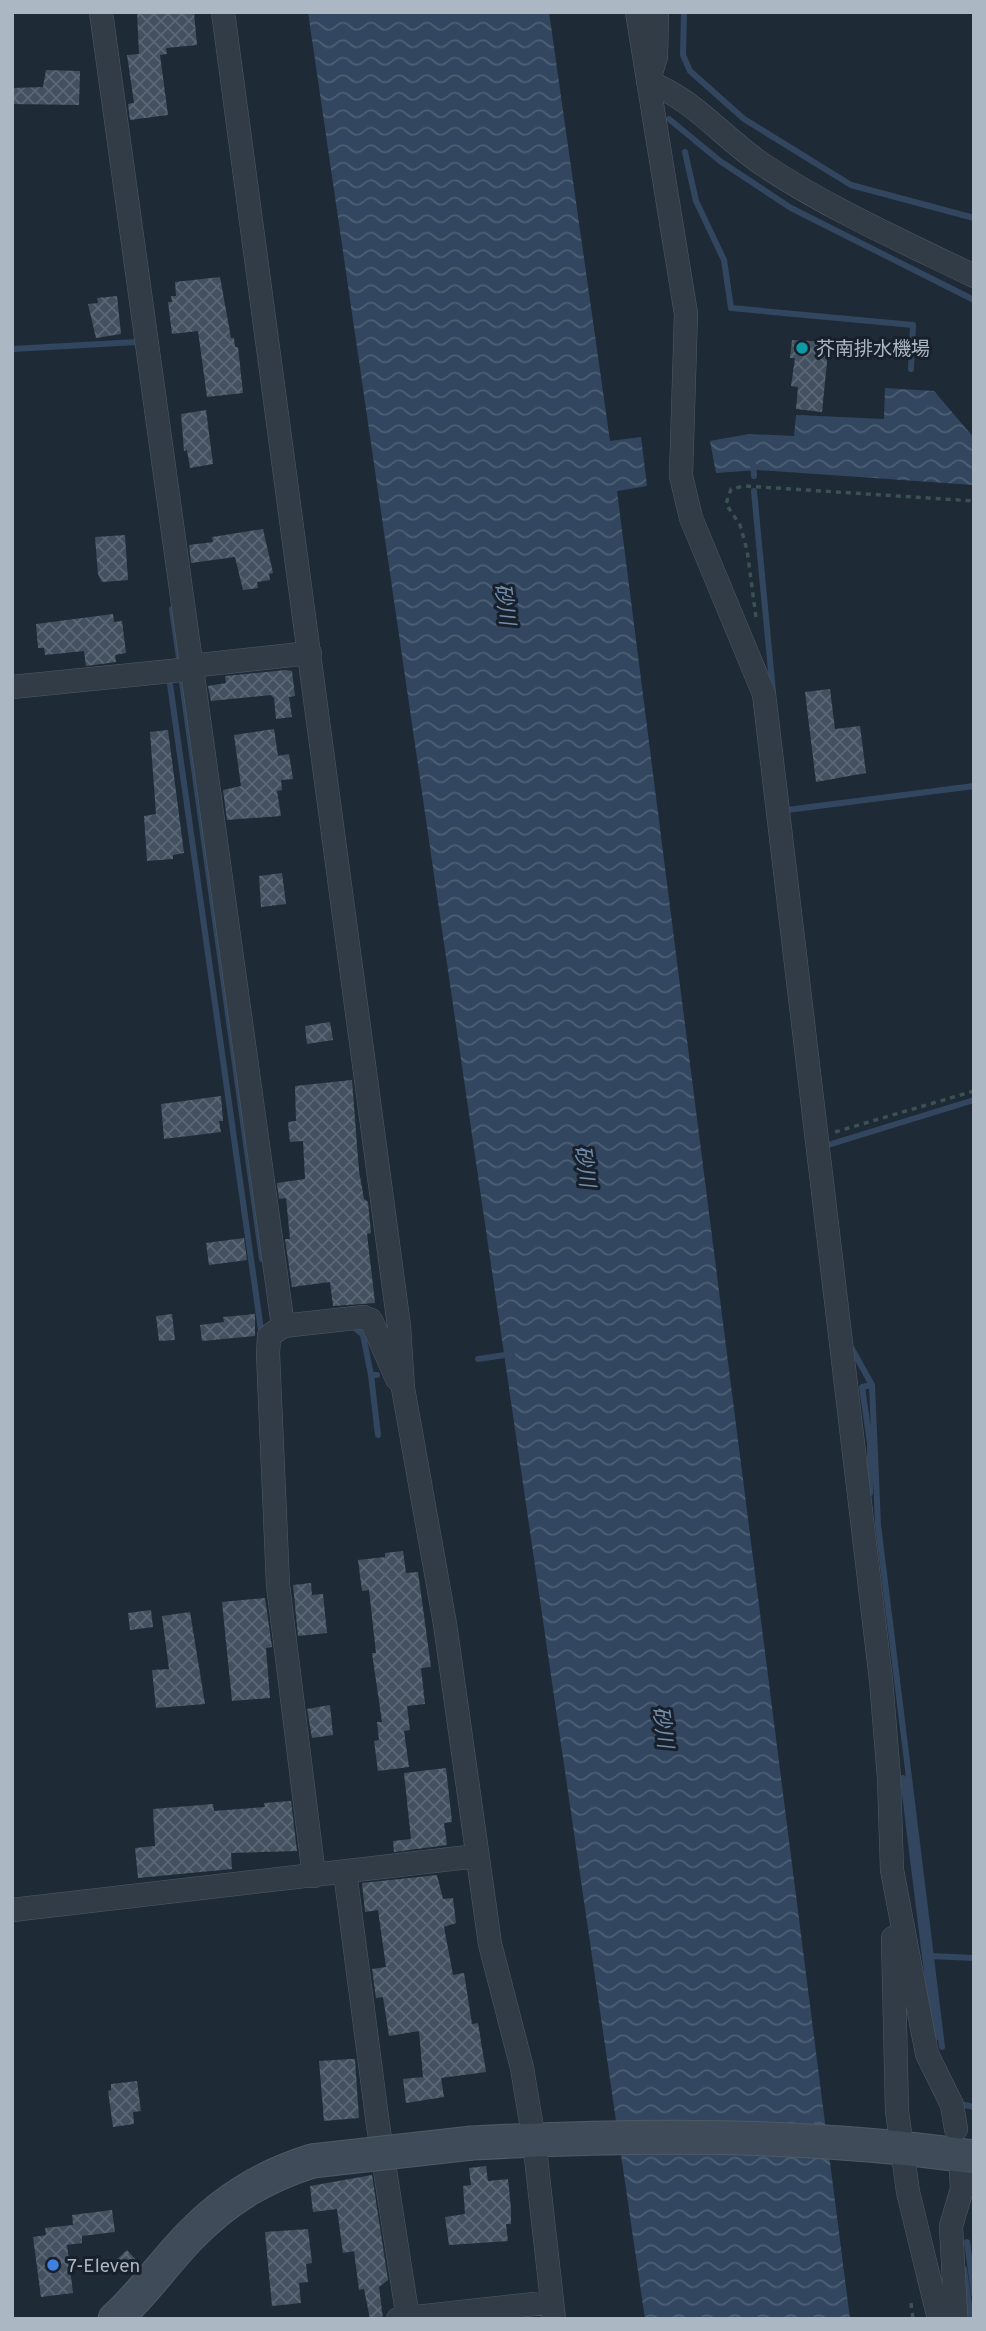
<svg xmlns="http://www.w3.org/2000/svg" width="986" height="2331" font-family="Overpass,'Noto Sans JP',sans-serif">
	<style>
		.water { fill: url(#water-waves) }
		.lines { fill: none; stroke-linecap: round; stroke-linejoin: round }
		.stream { stroke: #32475f; stroke-width: 6 }
		.building { fill: url(#building-cross-hatch) }
		.minor-casing { stroke: #505a65; stroke-width: 24 }
		.secondary-casing { stroke: #505a65; stroke-width: 35 }
		.path { stroke: #3b5252; stroke-width: 3.5; stroke-dasharray: 5 5; stroke-linecap: butt }
		.minor { stroke: #323c47; stroke-width: 23 }
		.secondary { stroke: #404b5a; stroke-width: 33 }
		.secondary-bridge-casing { stroke: #505a65; stroke-width: 35; stroke-linecap: butt }
		.secondary-bridge { stroke: #404b5a; stroke-width: 33 }
		.culture-dot { fill: #0f9aa8; stroke: #18212b; stroke-width: 2.5 }
		.shop-dot { fill: #3f7fe0; stroke: #18212b; stroke-width: 2.5 }
		.labels { text-anchor: middle; stroke-width: 6; stroke-linejoin: round; paint-order: stroke }
		.poi-label { font-size: 19px; fill: #acb7c4; stroke: #18212b; text-anchor: start }
		.water-label { font-size: 21px; font-style: italic; fill: #748fae; stroke: #18212b }
	</style>
	<defs>
		<pattern id="water-waves" width="16" height="10" patternUnits="userSpaceOnUse" patternTransform="scale(1.75)"><rect width="16" height="10" fill="#32475f"/><path d="M0 5q4-4 8 0t8 0" fill="none" stroke="#4d5f74"/></pattern>
		<pattern id="building-cross-hatch" width="8" height="8" patternUnits="userSpaceOnUse" patternTransform="scale(1.75)"><rect width="8" height="8" fill="#42505f"/><path d="M0 0l8 8M0 8l8-8" fill="none" stroke="#5b6774"/></pattern>
	</defs>
	<rect width="100%" height="100%" fill="#1f2a37"/>
	<path class="water" d="M 308,12 L 549,12 L 610,441 L 641,437 L 647,486 L 617,491 L 850,2319 L 645,2319 Z
		M 885,388 L 934,391 L 974,438 L 974,485 L 758,470 L 716,473 L 710,441 L 749,434 L 794,436 L 796,415 L 884,419 Z"/>
	<g class="lines">
		<path class="stream" d="M 684,12 L 683,55 L 690,71 L 744,119 L 851,185 L 974,218
			M 669,119 L 720,161 L 791,208 L 974,300
			M 685,152 L 696,201 L 724,260 L 731,308 L 913,325 L 911,369
			M 12,349 L 137,342
			M 753,464 L 754,476
			M 754,491 L 773,692
			M 172,609 L 180,665
			M 181,675 L 262,1259
			M 169,677 L 261,1330
			M 787,810 L 974,786
			M 828,1145 L 974,1100
			M 353,1326 L 363,1335 L 371,1375 L 377,1375
			M 852,1349 L 872,1385 L 878,1525 L 942,2047
			M 478,1359 L 512,1354
			M 371,1375 L 378,1435
			M 870,1493 L 870,1443 L 862,1387 L 872,1385
			M 903,1778 L 935,2038
			M 930,1956 L 974,1958
			M 960,2104 L 974,2107
			M 967,2242 L 974,2294
			M 964,2269 L 971,2319"/>
	</g>
	<path class="building" d="M 137,12 L 194,12 L 197,45 L 166,48 L 167,54 L 160,55 L 168,115 L 130,120 L 128,104 L 134,103 L 127,55 L 139,54 Z
		M 46,70 L 80,71 L 79,105 L 12,104 L 12,88 L 43,87 Z
		M 220,277 L 231,338 L 234,338 L 235,347 L 238,347 L 243,393 L 207,397 L 198,331 L 172,334 L 168,302 L 172,302 L 171,296 L 176,296 L 175,282 Z
		M 117,296 L 121,334 L 96,338 L 88,304 L 98,303 L 97,298 Z
		M 792,340 L 829,342 L 822,412 L 796,409 L 798,387 L 791,386 L 795,358 L 790,358 Z
		M 206,410 L 213,464 L 190,468 L 187,450 L 184,451 L 181,414 Z
		M 263,529 L 273,573 L 269,574 L 270,580 L 257,582 L 258,588 L 243,590 L 235,557 L 191,563 L 189,545 L 213,542 L 212,537 Z
		M 125,535 L 128,580 L 102,582 L 98,574 L 95,537 Z
		M 113,614 L 114,622 L 122,621 L 126,653 L 115,655 L 116,662 L 86,666 L 84,651 L 45,655 L 44,648 L 38,648 L 36,624 Z
		M 286,670 L 292,671 L 295,696 L 289,697 L 292,717 L 276,719 L 274,698 L 271,695 L 211,701 L 208,686 L 226,683 L 225,676 Z
		M 830,689 L 835,729 L 860,726 L 866,773 L 816,782 L 805,692 Z
		M 274,729 L 278,756 L 289,754 L 293,779 L 281,780 L 282,790 L 277,791 L 281,816 L 227,820 L 223,790 L 241,786 L 234,735 Z
		M 168,730 L 184,853 L 173,855 L 173,859 L 147,861 L 144,816 L 156,814 L 150,732 Z
		M 282,873 L 286,904 L 261,907 L 259,876 Z
		M 330,1022 L 333,1040 L 307,1044 L 305,1026 Z
		M 352,1080 L 359,1171 L 364,1199 L 368,1202 L 371,1233 L 367,1234 L 375,1303 L 333,1306 L 330,1282 L 292,1287 L 285,1239 L 290,1239 L 286,1198 L 279,1199 L 277,1183 L 305,1179 L 303,1141 L 290,1142 L 288,1122 L 296,1121 L 295,1086 Z
		M 221,1096 L 223,1121 L 219,1121 L 221,1132 L 164,1139 L 161,1104 Z
		M 244,1238 L 247,1260 L 209,1265 L 206,1243 Z
		M 172,1314 L 175,1340 L 159,1341 L 156,1316 Z
		M 255,1314 L 255,1336 L 202,1341 L 200,1325 L 224,1322 L 223,1317 Z
		M 403,1551 L 406,1573 L 418,1572 L 431,1667 L 421,1668 L 425,1704 L 407,1706 L 410,1730 L 404,1731 L 409,1767 L 378,1771 L 374,1741 L 379,1740 L 377,1722 L 382,1722 L 372,1653 L 376,1653 L 369,1590 L 362,1591 L 358,1560 L 385,1557 L 385,1553 Z
		M 311,1583 L 312,1595 L 323,1594 L 327,1633 L 298,1636 L 293,1585 Z
		M 265,1598 L 272,1647 L 266,1648 L 270,1698 L 232,1701 L 222,1602 Z
		M 151,1610 L 153,1627 L 130,1630 L 128,1613 Z
		M 190,1612 L 205,1704 L 156,1708 L 152,1670 L 169,1669 L 162,1616 Z
		M 330,1705 L 333,1735 L 312,1738 L 307,1709 Z
		M 446,1768 L 452,1822 L 444,1823 L 447,1845 L 394,1852 L 393,1841 L 411,1839 L 404,1773 Z
		M 291,1801 L 297,1851 L 231,1853 L 232,1869 L 138,1878 L 135,1848 L 155,1846 L 153,1809 L 213,1804 L 214,1811 L 265,1807 L 264,1803 Z
		M 437,1875 L 443,1899 L 453,1898 L 456,1923 L 444,1927 L 453,1975 L 464,1973 L 472,2024 L 478,2023 L 486,2072 L 441,2078 L 444,2097 L 406,2103 L 403,2079 L 423,2077 L 419,2031 L 389,2036 L 383,1997 L 376,1998 L 372,1969 L 386,1967 L 378,1910 L 365,1912 L 362,1883 Z
		M 350,2059 L 355,2059 L 359,2118 L 324,2121 L 319,2061 Z
		M 137,2081 L 141,2111 L 133,2112 L 134,2124 L 113,2127 L 108,2091 L 111,2090 L 111,2084 Z
		M 486,2166 L 488,2181 L 508,2179 L 511,2209 L 511,2224 L 506,2224 L 508,2241 L 449,2245 L 445,2217 L 465,2214 L 463,2186 L 471,2185 L 469,2168 Z
		M 372,2175 L 388,2280 L 379,2287 L 383,2319 L 370,2319 L 364,2289 L 359,2290 L 354,2251 L 343,2253 L 337,2209 L 313,2212 L 310,2186 Z
		M 112,2210 L 115,2232 L 82,2236 L 82,2243 L 67,2245 L 73,2293 L 41,2297 L 33,2237 L 46,2235 L 45,2228 L 73,2225 L 72,2215 Z
		M 308,2229 L 312,2263 L 306,2264 L 308,2282 L 299,2283 L 301,2303 L 272,2306 L 265,2232 Z
		M 127,2250 L 138,2262 L 124,2275 L 113,2263 Z"/>
	<g class="lines">
		<defs>
			<path id="minor" d="M 101,12 L 283,1326 L 269,1336 L 268,1354 L 278,1585 L 314,1876
				M 223,12 L 399,1326 L 403,1388 L 445,1624 L 490,1944 L 522,2068 L 534,2140 L 554,2319
				M 637,12 L 686,314 L 681,476 L 691,518 L 764,694 L 881,1680 L 889,1778 L 892,1870 L 927,2054 L 952,2105 L 956,2129
				M 657,12 L 656,57 L 648,82 C 693,98 725,140 765,166 C 830,209 904,242 974,276
				M 190,666 L 310,653
				M 12,687 L 191,669
				M 283,1326 L 364,1317 L 371,1320 L 397,1379
				M 345,1872 L 378,2125 L 408,2319
				M 12,1910 L 477,1856
				M 893,1938 L 897,2111 L 908,2192 L 939,2319
				M 398,2319 L 552,2302
				M 956,2319 L 951,2226 L 962,2189 L 961,2170"/>
			<path id="secondary" d="M 472,2143 C 639,2134 808,2133 974,2157
				M 115,2319 C 144,2293 165,2261 192,2234 C 227,2198 265,2176 312,2161"/>
		</defs>
		<use href="#minor" class="minor-casing"/>
		<use href="#secondary" class="secondary-casing"/>
		<path class="path" d="M 756,617 L 747,550 L 740,525 L 726,504 L 731,489 L 745,486 L 974,501
			M 835,1132 L 974,1091
			M 911,2303 L 913,2319"/>
		<use href="#minor" class="minor"/>
		<use href="#secondary" class="secondary"/>
		<defs>
			<path id="secondary-bridge" d="M 312,2161 L 472,2143"/>
		</defs>
		<use href="#secondary-bridge" class="secondary-bridge-casing"/>
		<use href="#secondary-bridge" class="secondary-bridge"/>
	</g>
	<circle class="culture-dot" cx="802" cy="348" r="7"/>
	<circle class="shop-dot" cx="53" cy="2265" r="7"/>
	<g class="labels">
		<g class="poi-label">
			<text x="816" y="355">芥南排水機場</text>
			<text x="67" y="2272">7-Eleven</text>
		</g>
		<g class="water-label">
			<text transform="translate(505 604) rotate(82)" y="7">砂川</text>
			<text transform="translate(585 1166) rotate(82)" y="7">砂川</text>
			<text transform="translate(663 1727) rotate(82)" y="7">砂川</text>
		</g>
	</g>
	<rect width="986" height="2331" fill="none" stroke="#acb7c4" stroke-width="28"/>
</svg>
